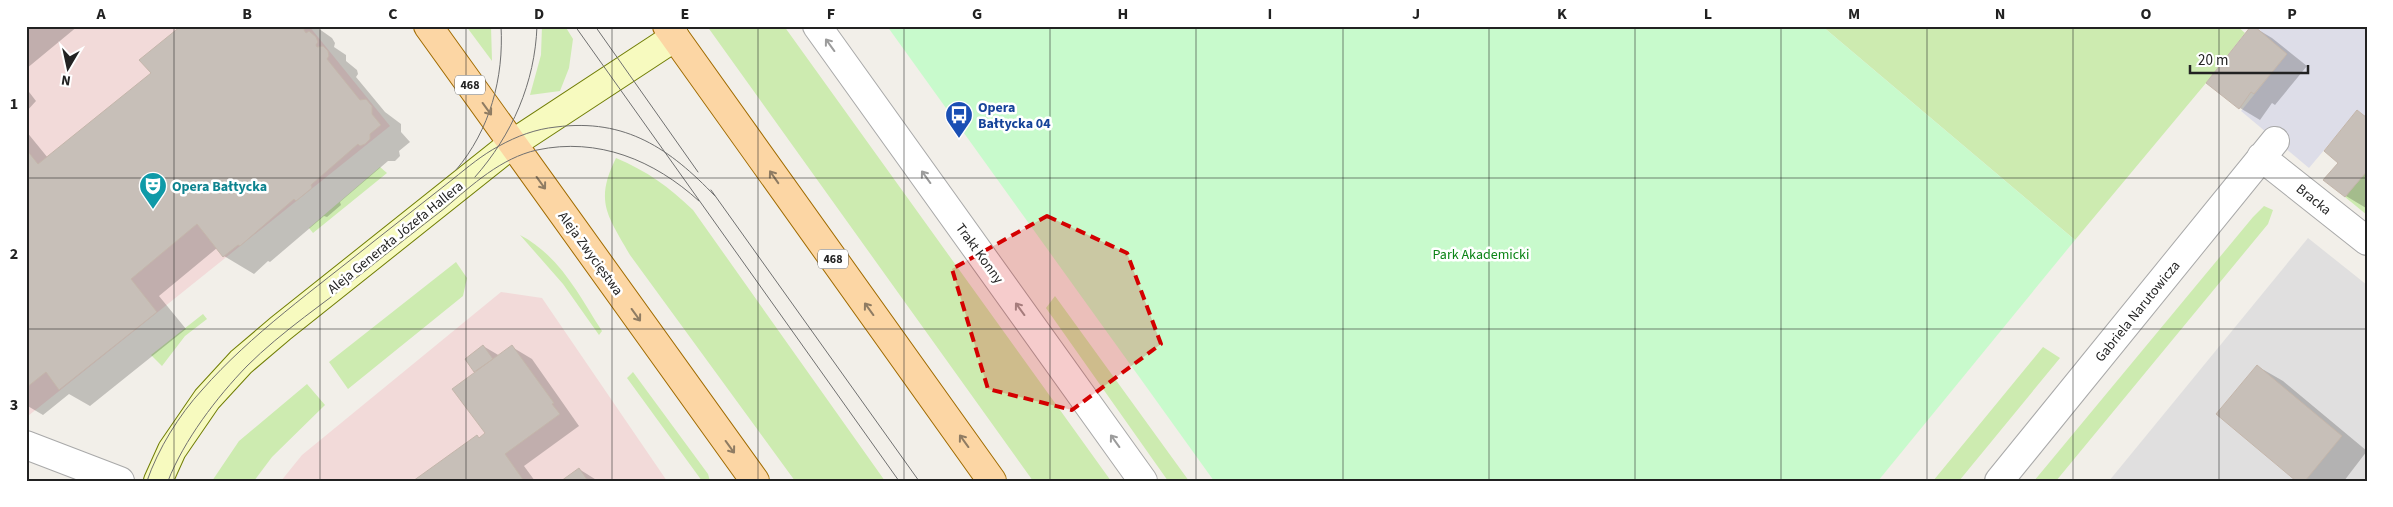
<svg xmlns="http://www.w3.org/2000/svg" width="2393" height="507" font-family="'Source Sans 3',sans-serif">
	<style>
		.residential { fill: #e0dfdf }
		.commercial { fill: #f2dad9 }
		.grass { fill: #cdebb0 }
		.park { fill: #c8facc }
		.plaza { fill: #dddde8 }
		.shadow { fill: #0003 }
		.building { fill: #c7bfb8; stroke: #c4b6ab }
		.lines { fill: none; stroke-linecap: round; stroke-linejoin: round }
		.minor-casing { stroke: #a9a9a9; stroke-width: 30 }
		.tertiary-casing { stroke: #a9a9a9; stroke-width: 30 }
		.secondary-casing { stroke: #707d05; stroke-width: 30 }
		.primary-casing { stroke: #a06b00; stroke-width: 30 }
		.minor { stroke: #fff; stroke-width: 28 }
		.tertiary { stroke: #fff; stroke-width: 28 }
		.secondary { stroke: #f7fabf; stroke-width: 28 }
		.primary { stroke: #fcd6a4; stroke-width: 28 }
		.tram { stroke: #707070; stroke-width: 1 }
		.oneway { stroke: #9c9c9c }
		.oneway2 { stroke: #8f7c63 }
		.marked { fill: #d40000; fill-opacity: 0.2; stroke: #d40000; stroke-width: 4; stroke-dasharray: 10 6; stroke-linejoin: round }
		.grid { fill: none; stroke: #222; stroke-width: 1; stroke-opacity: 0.55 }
		.labels { text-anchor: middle; stroke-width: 5; stroke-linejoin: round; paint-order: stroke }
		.shield { fill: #fff; stroke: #646464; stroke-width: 1 }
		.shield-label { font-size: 12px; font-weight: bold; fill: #222 }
		.transit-label { font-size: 14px; font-weight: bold; fill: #164399; stroke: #fff; text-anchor: start }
		.culture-label { font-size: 14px; font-weight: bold; fill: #0d838f; stroke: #fff; text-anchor: start }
		.street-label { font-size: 14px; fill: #222; stroke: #fff }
		.park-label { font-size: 14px; fill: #0c8416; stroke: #fff }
		.neatline { fill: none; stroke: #222; stroke-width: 2 }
		.grid-label { font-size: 16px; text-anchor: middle; font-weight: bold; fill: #222 }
	</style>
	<rect width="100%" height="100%" fill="#f2efe9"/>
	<path class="residential" d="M 2308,238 L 2367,285 L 2367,481 L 2109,481 Z"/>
	<path class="commercial" d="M 26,26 L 309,26 L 390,126 L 28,416 L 26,415 Z
		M 501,292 L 542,298 L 667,481 L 281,481 L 302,455 Z"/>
	<path class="grass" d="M 466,26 L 491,26 L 492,61 Z
		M 542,26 L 565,26 L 573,39 L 569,68 L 560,91 L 530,95 L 541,55 Z
		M 707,26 L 784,26 L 1111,481 L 1033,481 Z
		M 1822,26 L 2237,26 L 2245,33 L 2206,83 L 2075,240 Z
		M 616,158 C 647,171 669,187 693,210 L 885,481 L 795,481 L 630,255 C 608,216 594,202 616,158 Z
		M 380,167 L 387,173 L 313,233 L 309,228 Z
		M 2367,171 L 2367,215 L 2345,197 Z
		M 2264,206 L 2273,210 L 2268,224 L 2056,481 L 2034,481 L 2253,217 Z
		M 520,235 C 560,256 578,294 602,331 L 599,335 L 563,284 Z
		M 456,262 L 467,278 L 463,296 L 348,389 L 329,362 Z
		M 1055,296 L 1189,481 L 1168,481 L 1046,308 Z
		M 203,314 L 207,319 L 185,336 L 162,366 L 151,355 Z
		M 2043,347 L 2060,358 L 1959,481 L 1933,481 Z
		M 633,372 L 708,474 L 710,481 L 702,481 L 627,378 Z
		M 307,384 L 325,405 L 272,457 L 254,481 L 212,481 L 239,441 Z"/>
	<path class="park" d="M 887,26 L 1822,26 L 2075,240 L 1878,481 L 1214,481 Z"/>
	<path class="plaza" d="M 2254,26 L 2367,26 L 2367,118 L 2357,111 L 2309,168 L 2241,111 L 2287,54 Z"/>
	<path class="shadow" d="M 26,26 L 78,26 L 26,69 Z
		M 183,26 L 315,26 L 332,38 L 335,43 L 334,47 L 346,55 L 346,61 L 357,70 L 358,74 L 356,77 L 385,112 L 401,124 L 401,132 L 410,142 L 399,151 L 400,156 L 395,161 L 388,161 L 340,202 L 341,205 L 327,217 L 324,216 L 270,262 L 268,261 L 254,274 L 224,256 L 217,248 L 159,296 L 186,329 L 90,406 L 69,394 L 43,415 L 26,405 L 26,131 L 48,158 L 153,74 Z
		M 2252,26 L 2272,38 L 2307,66 L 2275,105 L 2272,103 L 2260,120 L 2240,108 L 2208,83 Z
		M 26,88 L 36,101 L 26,112 Z
		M 2358,112 L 2367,117 L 2366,208 L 2346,196 L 2324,180 L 2340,163 Z
		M 483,346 L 500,356 L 512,347 L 532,359 L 579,426 L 524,466 L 535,481 L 415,481 L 487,434 L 477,372 L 466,359 Z
		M 2257,366 L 2283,381 L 2367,451 L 2344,481 L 2298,481 Z
		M 579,469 L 598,481 L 563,481 Z"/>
	<path class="building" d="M 181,26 L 306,26 L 304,30 L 306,33 L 309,31 L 316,37 L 318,42 L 316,45 L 317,47 L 323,46 L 328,51 L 329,56 L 327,59 L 360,100 L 366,99 L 372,106 L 372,114 L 381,125 L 370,134 L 370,139 L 365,144 L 360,146 L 358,144 L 311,185 L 312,188 L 296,201 L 294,199 L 240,246 L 238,245 L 223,257 L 197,224 L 131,279 L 157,312 L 59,390 L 46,372 L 26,388 L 26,149 L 38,164 L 151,73 L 139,60 Z
		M 2251,26 L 2254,26 L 2287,54 L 2254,94 L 2251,92 L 2239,109 L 2206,83 Z
		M 2357,110 L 2367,118 L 2367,171 L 2345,197 L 2323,180 L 2338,163 L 2324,151 Z
		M 483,345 L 493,359 L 474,372 L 465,359 Z
		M 512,345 L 554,403 L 552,404 L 560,414 L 505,454 L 524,481 L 413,481 L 477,435 L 479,438 L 485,433 L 452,389 Z
		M 2257,365 L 2342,436 L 2305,481 L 2296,481 L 2216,414 Z
		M 579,468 L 588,481 L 561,481 Z"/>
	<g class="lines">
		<defs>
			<path id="minor" d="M 2261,157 L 2367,241
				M 26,445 L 120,481
				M 1999,481 L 2275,141"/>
			<path id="tertiary" d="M 817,26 L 1143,481"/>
			<path id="secondary" d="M 158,481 L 172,450 L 207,399 L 241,362 L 281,328 L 512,144 L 675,37"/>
			<path id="primary" d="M 428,26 L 755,481
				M 667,26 L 992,481"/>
		</defs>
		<use href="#minor" class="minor-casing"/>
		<use href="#tertiary" class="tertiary-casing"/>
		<use href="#secondary" class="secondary-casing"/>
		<use href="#primary" class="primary-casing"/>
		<use href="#minor" class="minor"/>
		<use href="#tertiary" class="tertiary"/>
		<use href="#secondary" class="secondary"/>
		<use href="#primary" class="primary"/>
		<path class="tram" d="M 575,26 L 899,481
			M 595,26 L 698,172
			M 456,170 C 490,130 504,78 501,26
			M 475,177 C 512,135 535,83 537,26
			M 711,190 L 919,481
			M 147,481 C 158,449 179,415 202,390 C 251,334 315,289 373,242 C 400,221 426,200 453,179 C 468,167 482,155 499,146 C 517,136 536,129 556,127 C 626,118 670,149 715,196
			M 168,481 C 184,440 217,397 247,366 C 282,331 326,302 365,271 C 391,250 418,229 445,208 C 472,185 501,158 537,150 C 598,137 654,160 699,201"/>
	</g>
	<defs><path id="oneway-shaft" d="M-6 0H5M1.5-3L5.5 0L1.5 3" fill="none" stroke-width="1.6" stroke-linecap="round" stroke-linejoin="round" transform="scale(1.25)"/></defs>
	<g class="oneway">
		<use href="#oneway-shaft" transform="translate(830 45) rotate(-126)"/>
		<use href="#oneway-shaft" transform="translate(926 177) rotate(-126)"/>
		<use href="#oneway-shaft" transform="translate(1020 309) rotate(-126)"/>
		<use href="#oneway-shaft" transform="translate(1115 441) rotate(-126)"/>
	</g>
	<g class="oneway2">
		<use href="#oneway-shaft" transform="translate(487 109) rotate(54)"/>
		<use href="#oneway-shaft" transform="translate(774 177) rotate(-125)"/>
		<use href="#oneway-shaft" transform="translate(541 183) rotate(54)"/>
		<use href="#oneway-shaft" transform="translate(869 309) rotate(-126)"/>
		<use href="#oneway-shaft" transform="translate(636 315) rotate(54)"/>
		<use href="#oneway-shaft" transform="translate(964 441) rotate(-126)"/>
		<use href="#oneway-shaft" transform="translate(730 447) rotate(54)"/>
	</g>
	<path class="marked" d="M 1047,216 L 1127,253 L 1161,344 L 1072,410 L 988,389 L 952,269 Z"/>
	<path class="grid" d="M 174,26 L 174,481M 320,26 L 320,481M 466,26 L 466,481M 612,26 L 612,481M 758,26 L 758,481M 904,26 L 904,481M 1050,26 L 1050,481M 1196,26 L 1196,481M 1343,26 L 1343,481M 1489,26 L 1489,481M 1635,26 L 1635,481M 1781,26 L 1781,481M 1927,26 L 1927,481M 2073,26 L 2073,481M 2219,26 L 2219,481M 26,178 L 2367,178M 26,329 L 2367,329"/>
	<defs>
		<symbol id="bus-pin" viewBox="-11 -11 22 30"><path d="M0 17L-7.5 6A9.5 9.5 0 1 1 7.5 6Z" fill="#1a4fb4" stroke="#fff"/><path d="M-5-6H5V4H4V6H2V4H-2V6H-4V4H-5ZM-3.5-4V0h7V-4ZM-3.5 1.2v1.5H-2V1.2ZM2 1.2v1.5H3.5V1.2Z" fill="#fff"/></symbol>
		<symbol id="theatre-pin" viewBox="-11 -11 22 30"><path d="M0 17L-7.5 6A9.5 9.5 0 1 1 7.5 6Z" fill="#0f9aa8" stroke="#fff"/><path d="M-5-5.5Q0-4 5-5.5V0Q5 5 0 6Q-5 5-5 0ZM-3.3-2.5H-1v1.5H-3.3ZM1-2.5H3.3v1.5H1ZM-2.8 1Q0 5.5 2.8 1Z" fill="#fff"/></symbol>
	</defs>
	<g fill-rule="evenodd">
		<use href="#bus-pin" x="943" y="99" width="32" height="43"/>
		<use href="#theatre-pin" x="137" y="170" width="32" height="43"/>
	</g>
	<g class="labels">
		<g class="shield">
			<rect x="455" y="75.5" width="30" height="19" rx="4"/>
			<rect x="818" y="249.5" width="30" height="19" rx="4"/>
		</g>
		<g class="shield-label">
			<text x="470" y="89">468</text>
			<text x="833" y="263">468</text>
		</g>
		<g class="transit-label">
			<text x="978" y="112">Opera<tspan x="978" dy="16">Bałtycka 04</tspan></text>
		</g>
		<g class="culture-label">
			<text x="172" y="191">Opera Bałtycka</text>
		</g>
		<g class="street-label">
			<text transform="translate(2314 199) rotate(39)" y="5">Bracka</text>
			<text transform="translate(395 237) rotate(-39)" y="5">Aleja Generała Józefa Hallera</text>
			<text transform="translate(591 253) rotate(54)" y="5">Aleja Zwycięstwa</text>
			<text transform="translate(980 253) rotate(54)" y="5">Trakt Konny</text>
			<text transform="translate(2137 311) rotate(-51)" y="5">Gabriela Narutowicza</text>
		</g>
		<g class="park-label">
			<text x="1481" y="259">Park Akademicki</text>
		</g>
	</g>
	<rect width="2393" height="507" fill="none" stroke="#ffffff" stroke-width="55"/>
	<g transform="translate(68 68) rotate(189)" stroke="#ffffff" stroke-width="4" paint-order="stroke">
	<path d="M0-4L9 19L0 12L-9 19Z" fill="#222222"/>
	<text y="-8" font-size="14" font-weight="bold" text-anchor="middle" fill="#222222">N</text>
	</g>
	<path d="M2190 65v8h118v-8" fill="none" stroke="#222222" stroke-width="2.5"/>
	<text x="2198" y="65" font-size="15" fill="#222222" stroke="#ffffff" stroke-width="4" paint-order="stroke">20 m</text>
	<rect x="28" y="28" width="2338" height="452" class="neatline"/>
	<g class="grid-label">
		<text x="101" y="19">A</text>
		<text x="247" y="19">B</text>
		<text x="393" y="19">C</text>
		<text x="539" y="19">D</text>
		<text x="685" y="19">E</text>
		<text x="831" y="19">F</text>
		<text x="977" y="19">G</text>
		<text x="1123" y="19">H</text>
		<text x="1270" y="19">I</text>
		<text x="1416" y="19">J</text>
		<text x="1562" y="19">K</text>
		<text x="1708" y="19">L</text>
		<text x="1854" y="19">M</text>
		<text x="2000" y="19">N</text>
		<text x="2146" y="19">O</text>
		<text x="2292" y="19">P</text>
		<text x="14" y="109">1</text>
		<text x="14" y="259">2</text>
		<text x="14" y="410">3</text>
	</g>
</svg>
